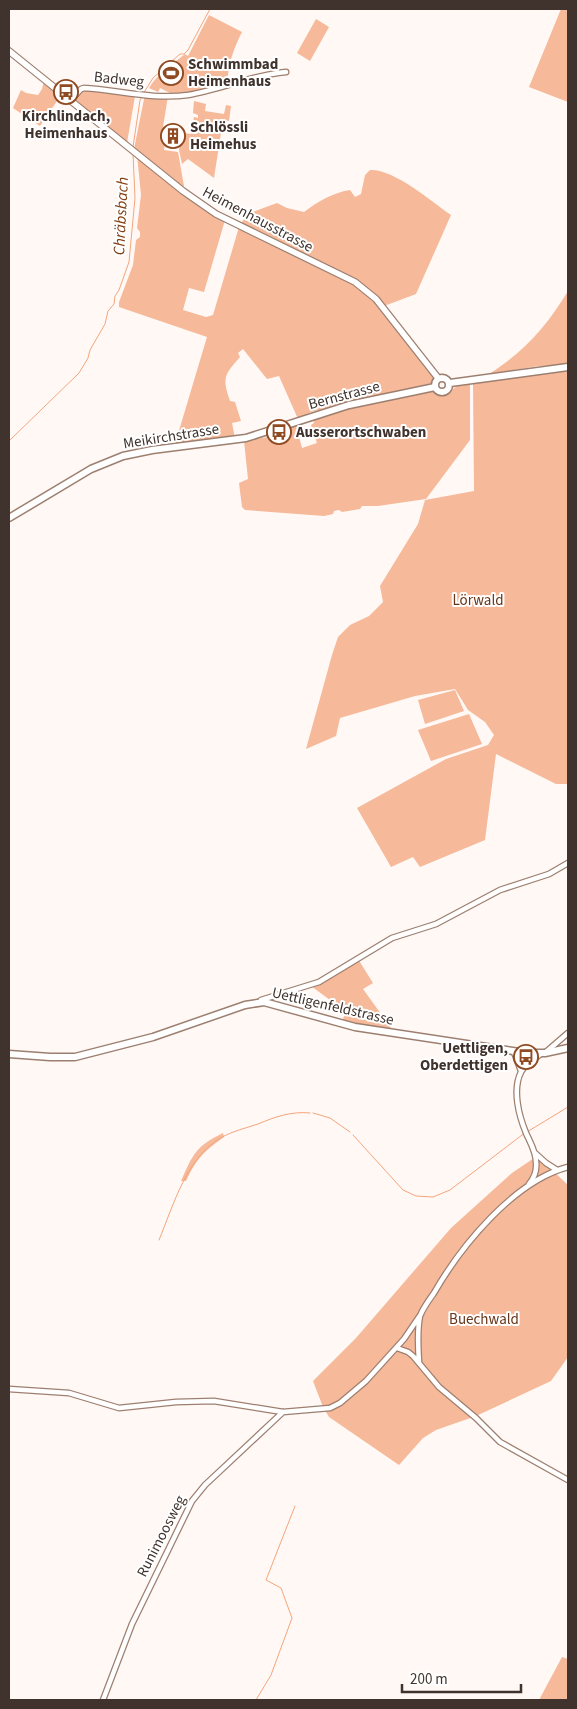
<svg xmlns="http://www.w3.org/2000/svg" width="577" height="1709" font-family="'Source Sans 3',sans-serif">
	<style>
		.green { fill: #f6b999 }
		.lines { fill: none; stroke-linecap: round; stroke-linejoin: round }
		.stream { stroke: #f4a57c; stroke-width: 1 }
		.minor-casing { stroke: #9d7f70; stroke-width: 7 }
		.tertiary-casing { stroke: #9d7f70; stroke-width: 8 }
		.secondary-casing { stroke: #9d7f70; stroke-width: 9 }
		.minor { stroke: #fff; stroke-width: 4.5 }
		.tertiary { stroke: #fff; stroke-width: 5.5 }
		.secondary { stroke: #fff; stroke-width: 6 }
		.labels { text-anchor: middle; stroke-width: 4; stroke-linejoin: round; paint-order: stroke }
		.poi-label { font-size: 15px; font-weight: bold; fill: #40332d; stroke: #fff; text-anchor: start }
		.street-label { font-size: 15px; fill: #40332d; stroke: #fff }
		.park-label { font-size: 15px; fill: #673518; stroke: #fff }
		.water-label { font-size: 16px; font-style: italic; fill: #833d10; stroke: #fff }
	</style>
	<rect width="100%" height="100%" fill="#fff8f5"/>
	<path class="green" d="M 561,9 L 568,9 L 568,102 L 529,87 Z
		M 209,15 L 242,32 C 233,50 228,64 227,85 L 188,94 L 169,95 L 170,93 L 160,88 L 158,92 L 149,88 C 157,74 173,64 185,54 L 188,56 Z
		M 316,19 L 329,27 L 310,61 L 297,53 Z
		M 44,81 L 59,94 L 59,98 L 40,126 L 13,108 L 21,90 L 26,93 L 38,95 L 42,89 Z
		M 82,90 L 135,96 L 127,143 L 77,103 L 76,97 Z
		M 145,94 L 168,96 L 163,127 L 167,130 L 164,150 L 178,152 L 184,186 L 181,187 L 134,149 Z
		M 194,101 L 206,104 L 205,111 L 224,114 L 226,105 L 231,106 L 229,121 L 223,120 L 214,178 L 188,159 L 182,164 L 179,150 L 181,138 L 182,138 L 184,133 L 191,134 L 194,117 L 198,118 L 198,115 L 193,113 Z
		M 137,155 L 225,220 L 204,292 L 189,288 L 183,310 L 206,317 L 213,315 L 239,227 L 247,214 L 277,203 L 287,208 L 304,212 C 319,201 332,193 350,190 L 355,197 L 361,194 L 365,175 L 370,170 C 394,169 431,201 451,215 L 416,294 L 384,306 L 434,375 L 432,383 L 421,387 L 311,412 L 298,419 L 279,376 L 267,379 L 243,349 L 238,353 L 240,357 C 224,375 222,378 230,401 L 235,402 L 241,421 L 232,423 L 235,438 L 175,444 L 207,337 L 119,307 L 119,302 L 133,265 L 136,240 L 140,237 L 140,232 L 137,228 L 141,195 Z
		M 568,291 L 568,365 L 538,366 L 489,374 C 524,352 547,326 568,291 Z
		M 568,369 L 568,784 L 556,784 L 496,754 L 485,840 L 420,867 L 413,857 L 391,867 L 357,808 L 446,759 L 488,745 L 494,735 L 485,722 L 468,710 L 455,689 L 415,696 L 340,718 L 336,736 L 306,749 L 332,655 L 338,637 L 350,625 L 369,616 L 383,602 L 380,586 L 418,524 L 425,500 L 474,491 L 473,382 Z
		M 469,383 L 470,385 L 470,440 L 426,499 L 378,506 L 362,506 L 360,509 L 342,512 L 339,510 L 334,511 L 333,514 L 324,516 L 245,510 L 242,507 L 239,483 L 248,479 L 244,441 L 268,437 L 296,425 L 302,448 L 317,443 L 311,425 L 314,423 L 313,419 L 349,407 L 431,390 C 442,396 442,398 453,389 C 457,385 463,384 469,383 Z
		M 455,690 L 464,711 L 425,724 L 418,700 Z
		M 469,714 L 482,744 L 431,761 L 418,730 Z
		M 358,959 L 373,983 L 363,989 L 394,1032 L 341,1023 L 348,1008 L 330,1000 L 311,986 Z
		M 223,1133 L 224,1137 C 203,1152 197,1158 186,1181 L 181,1181 C 193,1154 196,1146 223,1133 Z
		M 537,1156 L 568,1185 L 568,1357 L 551,1381 L 476,1416 L 436,1430 L 423,1438 L 399,1465 L 329,1417 L 323,1407 L 313,1381 L 356,1338 L 451,1228 L 512,1173 Z
		M 562,1657 L 568,1659 L 568,1700 L 539,1700 Z"/>
	<g class="lines">
		<path class="stream" d="M 143,94 L 153,78 L 180,54 L 184,54 L 188,50 L 210,9
			M 133,147 L 140,100 L 142,97
			M 9,441 L 79,373 L 88,358 L 90,350 L 105,324 L 108,311 L 114,304 L 115,296 L 119,290 L 129,262 L 135,198 L 133,153
			M 313,1113 L 330,1118 L 350,1132
			M 353,1135 L 403,1190 L 416,1196 L 433,1197 L 450,1190 L 522,1135 L 568,1107
			M 159,1240 C 174,1204 186,1158 222,1137 C 233,1131 246,1128 258,1124 C 275,1117 291,1111 310,1113
			M 256,1700 L 271,1675 L 292,1618 L 281,1588 L 266,1580 L 295,1506"/>
		<defs>
			<path id="minor" d="M 71,100 L 81,89 L 84,88 C 118,90 154,100 188,95 C 222,89 252,75 286,72
				M 261,1000 L 319,982 L 392,938 L 436,924 L 500,890 L 549,874 L 568,863
				M 514,1052 L 521,1071
				M 546,1052 L 568,1033
				M 535,1153 L 546,1163 L 557,1170
				M 529,1184 C 534,1178 537,1170 536,1162 C 536,1152 530,1142 526,1133 C 519,1116 512,1090 521,1072 C 525,1064 534,1059 541,1054
				M 397,1348 L 408,1352 L 413,1356 L 439,1387 L 476,1418 L 500,1442 L 568,1480
				M 419,1362 C 418,1347 417,1330 420,1316 C 423,1308 429,1300 434,1293 C 461,1246 514,1181 568,1167
				M 9,1389 L 69,1393 L 119,1408 L 176,1402 L 214,1401 L 283,1412 L 330,1408 L 340,1403 L 366,1381 L 404,1339 L 421,1314
				M 103,1700 L 132,1624 L 192,1501 L 205,1485 L 283,1412"/>
			<path id="tertiary" d="M 9,51 L 183,191 L 216,214 L 355,282 L 376,299 L 438,378"/>
			<path id="secondary" d="M435 385a7 7 0 1 1 14 0a7 7 0 1 1-14 0Z
				M 450,383 L 568,367
				M 9,518 L 91,469 L 123,456 L 152,450 L 246,438 L 349,405 L 435,387
				M 9,1054 L 50,1057 L 75,1057 L 153,1037 L 245,1005 L 264,1002 L 355,1027 L 526,1053 L 545,1053 L 568,1048"/>
		</defs>
		<use href="#minor" class="minor-casing"/>
		<use href="#tertiary" class="tertiary-casing"/>
		<use href="#secondary" class="secondary-casing"/>
		<use href="#minor" class="minor"/>
		<use href="#tertiary" class="tertiary"/>
		<use href="#secondary" class="secondary"/>
	</g>
	<defs>
		<symbol id="stadium-ring" viewBox="-11 -11 22 22"><circle r="9.5" fill="#fff" stroke="#8f4a21" stroke-width="1.5"/><path d="M0-5a6.5 5 0 1 0 0 10a6.5 5 0 1 0 0-10ZM-3.5-1.8h7v3.6h-7Z" fill="#8f4a21"/></symbol>
		<symbol id="bus-ring" viewBox="-11 -11 22 22"><circle r="9.5" fill="#fff" stroke="#8f4a21" stroke-width="1.5"/><path d="M-5-6H5V4H4V6H2V4H-2V6H-4V4H-5ZM-3.5-4V0h7V-4ZM-3.5 1.2v1.5H-2V1.2ZM2 1.2v1.5H3.5V1.2Z" fill="#8f4a21"/></symbol>
		<symbol id="building-ring" viewBox="-11 -11 22 22"><circle r="9.5" fill="#fff" stroke="#8f4a21" stroke-width="1.5"/><path d="M-4-6H4V6H1V3H-1V6H-4ZM-2.5-4.3h1.7v1.8h-1.7ZM.8-4.3h1.7v1.8H.8ZM-2.5-1h1.7V.8h-1.7ZM.8-1h1.7V.8H.8Z" fill="#8f4a21"/></symbol>
	</defs>
	<g fill-rule="evenodd">
		<use href="#stadium-ring" x="157" y="59" width="28" height="28"/>
		<use href="#bus-ring" x="52" y="78" width="28" height="28"/>
		<use href="#building-ring" x="159" y="122" width="28" height="28"/>
		<use href="#bus-ring" x="265" y="418" width="28" height="28"/>
		<use href="#bus-ring" x="512" y="1043" width="28" height="28"/>
	</g>
	<g class="labels">
		<g class="poi-label">
			<text x="188" y="69">Schwimmbad<tspan x="188" dy="17">Heimenhaus</tspan></text>
			<text x="66" y="121" text-anchor="middle">Kirchlindach,<tspan x="66" dy="17">Heimenhaus</tspan></text>
			<text x="190" y="132">Schlössli<tspan x="190" dy="17">Heimehus</tspan></text>
			<text x="296" y="437">Ausserortschwaben</text>
			<text x="508" y="1053" text-anchor="end">Uettligen,<tspan x="508" dy="17">Oberdettigen</tspan></text>
		</g>
		<g class="street-label">
			<text transform="translate(119 79) rotate(6)" y="5">Badweg</text>
			<text transform="translate(258 219) rotate(28)" y="5">Heimenhausstrasse</text>
			<text transform="translate(344 395) rotate(-15)" y="5">Bernstrasse</text>
			<text transform="translate(171 436) rotate(-9)" y="5">Meikirchstrasse</text>
			<text transform="translate(333 1006) rotate(13)" y="5">Uettligenfeldstrasse</text>
			<text transform="translate(161 1536) rotate(-63)" y="5">Runimoosweg</text>
		</g>
		<g class="park-label">
			<text x="478" y="605">Lörwald</text>
			<text x="484" y="1324">Buechwald</text>
		</g>
		<g class="water-label">
			<text transform="translate(120 216) rotate(-87)" y="6">Chräbsbach</text>
		</g>
	</g>
	<rect width="577" height="1709" fill="none" stroke="#40332d" stroke-width="20"/>
	<path d="M402 1684v8h119v-8" fill="none" stroke="#40332d" stroke-width="2.5"/>
	<text x="410" y="1684" font-size="15" fill="#40332d" stroke="#ffffff" stroke-width="4" paint-order="stroke">200 m</text>
</svg>
